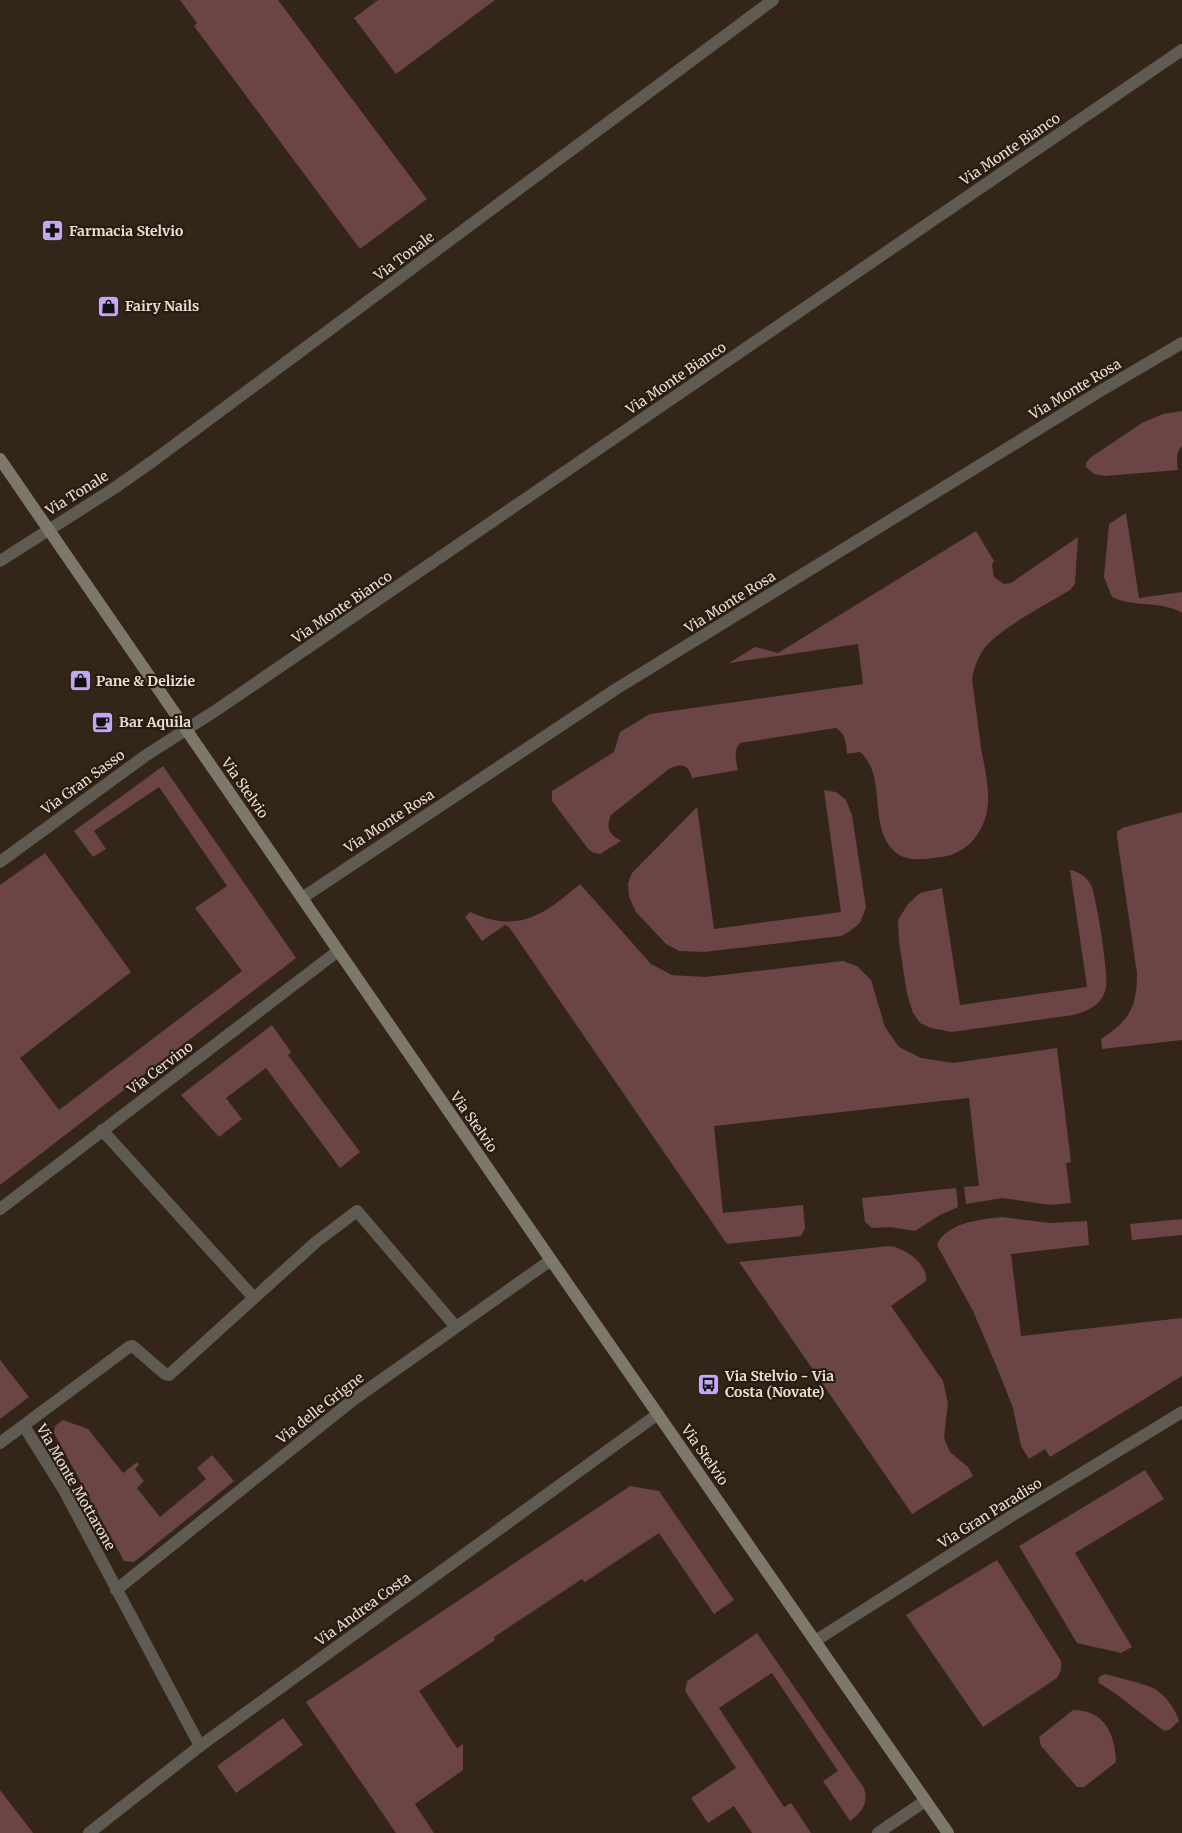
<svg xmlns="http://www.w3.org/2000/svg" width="1182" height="1833" font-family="Merriweather,serif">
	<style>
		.green { fill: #6b4446 }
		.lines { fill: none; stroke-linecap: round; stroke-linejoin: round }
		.street { stroke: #5f5b52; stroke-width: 12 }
		.secondary { stroke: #7d786a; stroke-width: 12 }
		.labels { text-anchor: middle; stroke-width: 4.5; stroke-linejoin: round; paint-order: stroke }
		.street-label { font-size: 14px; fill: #e8ded5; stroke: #291b0e }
		.poi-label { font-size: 14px; font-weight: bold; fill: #e8ded5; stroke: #291b0e; text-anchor: start }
	</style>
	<rect width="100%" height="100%" fill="#332517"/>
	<path class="green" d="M 180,0 L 278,0 L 427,199 L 360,249 L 194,26 L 197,23 Z
		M 378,0 L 495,0 L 396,74 L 354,18 Z
		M 1182,411 L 1182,446 C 1175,453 1177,461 1178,470 L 1105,476 L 1094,474 L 1086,467 L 1086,463 L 1090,458 L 1142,423 L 1163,414 Z
		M 1126,513 L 1139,598 L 1182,592 L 1182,613 C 1161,600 1134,608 1112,597 L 1104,577 L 1109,524 Z
		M 976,531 L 994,561 L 992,565 L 994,577 L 1004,584 L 1011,583 L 1078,537 L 1075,584 L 1070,590 C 1048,603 996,631 983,650 C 977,659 974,669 972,679 C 975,702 978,725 981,748 C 984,764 988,781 988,797 C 989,826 970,854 941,857 C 925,859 907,863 894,851 C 867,825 888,776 860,752 L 847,754 C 846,743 846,734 836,728 L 740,743 C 733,751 736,760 738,770 L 692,778 C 689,764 680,763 669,769 L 611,815 C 606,827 608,834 621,841 L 600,854 L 594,853 L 589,850 L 552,801 L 552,791 L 614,752 L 620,732 L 650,714 L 863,684 L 858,644 L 729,663 L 755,647 L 778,653 Z
		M 163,766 L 296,958 L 0,1185 L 0,885 L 45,853 L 131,972 L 20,1058 L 59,1110 L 242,971 L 195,908 L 227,886 L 159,787 L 94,831 L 106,849 L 93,857 L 74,831 Z
		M 824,790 L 836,792 L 846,800 L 852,815 L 866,907 L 860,923 L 850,931 L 841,936 L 704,952 L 679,951 L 666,944 L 636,912 L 629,897 L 628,883 L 632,873 L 697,807 L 714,929 L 841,912 Z
		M 1182,812 L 1182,1040 L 1102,1049 L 1101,1039 C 1130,1020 1137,1007 1137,973 L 1117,837 L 1117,832 L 1122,828 Z
		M 1070,870 C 1079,872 1086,876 1091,885 C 1096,895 1109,976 1106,987 C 1103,1005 1088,1011 1073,1015 L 952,1032 L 931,1028 L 920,1023 L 913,1013 L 907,994 L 899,941 L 898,920 L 908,904 L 920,893 L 942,888 L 960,1005 L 1087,987 Z
		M 580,884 L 651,964 L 672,975 L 705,977 L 843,961 L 857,966 L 871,980 L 885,1027 L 899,1047 L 921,1058 L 953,1063 L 1057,1048 L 1071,1162 L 1066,1163 L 1071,1203 L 1051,1205 L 1002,1198 L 966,1204 L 964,1187 L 979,1186 L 969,1098 L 714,1126 L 723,1213 L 803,1205 L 805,1228 L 801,1236 L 727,1244 L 509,927 L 505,925 L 482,941 L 465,917 L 470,912 C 519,934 543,915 580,884 Z
		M 272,1025 L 291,1052 L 288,1055 L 360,1152 L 340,1168 L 266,1068 L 226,1098 L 242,1119 L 219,1137 L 181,1095 Z
		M 956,1188 L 958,1207 L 940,1215 L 915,1231 L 891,1227 L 872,1228 L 865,1222 L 862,1198 Z
		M 1002,1217 L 1050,1223 L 1087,1221 L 1089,1245 L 1011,1254 L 1021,1336 L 1182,1318 L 1182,1376 L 1050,1457 L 1045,1449 L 1029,1459 L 1021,1446 L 1013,1408 L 998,1370 L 973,1311 L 937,1245 C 945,1223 982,1219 1002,1217 Z
		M 1182,1219 L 1182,1235 L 1132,1240 L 1130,1224 Z
		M 890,1246 C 905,1248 929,1265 926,1281 L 891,1306 L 943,1381 L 948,1403 L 944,1438 L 950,1452 L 968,1467 L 973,1476 L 912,1514 L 739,1262 Z
		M 0,1360 L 29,1397 L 0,1419 Z
		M 63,1420 L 88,1429 L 123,1473 L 137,1462 L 139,1465 L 135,1469 L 144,1481 L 137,1488 L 160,1517 L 206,1479 L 197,1468 L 212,1455 L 234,1481 L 134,1562 L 124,1561 L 54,1433 L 55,1426 Z
		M 1145,1470 L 1164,1499 L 1075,1553 L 1132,1647 L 1121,1653 L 1077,1643 L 1019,1546 Z
		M 630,1486 L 659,1491 L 734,1600 L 714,1614 L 659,1533 L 585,1582 L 582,1579 L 494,1637 L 495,1640 L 419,1691 L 457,1748 L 463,1744 L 463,1770 L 415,1804 L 434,1833 L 396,1833 L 306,1702 Z
		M 997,1560 L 1061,1661 L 1061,1670 L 1057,1678 L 983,1727 L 906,1615 Z
		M 757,1633 L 864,1788 C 869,1803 862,1812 850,1821 L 823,1781 L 838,1771 L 772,1673 L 719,1708 L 784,1807 L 791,1803 L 811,1833 L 752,1833 L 734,1806 L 708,1823 L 691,1798 L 736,1768 L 685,1691 L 687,1681 Z
		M 1105,1674 C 1116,1677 1146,1684 1155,1689 C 1165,1695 1176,1710 1179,1721 L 1169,1730 L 1164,1731 L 1116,1694 L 1099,1683 L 1098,1679 L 1100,1676 Z
		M 1073,1710 C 1103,1710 1114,1731 1116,1759 L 1115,1763 L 1084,1787 L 1077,1787 L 1041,1746 L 1039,1737 Z
		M 283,1718 L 303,1745 L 236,1793 L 217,1766 Z
		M 0,1790 L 33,1833 L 0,1833 Z"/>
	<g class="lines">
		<path class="street" d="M 0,561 L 113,489 L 153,461 L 773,0
			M 0,862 L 145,756 L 218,709 L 1182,50
			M 302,898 L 616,689 L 1102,390 L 1182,343
			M 0,1209 L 338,951
			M 254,1298 L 316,1242 L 357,1211 L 456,1327
			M 24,1426 L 64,1490 L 200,1746
			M 0,1443 L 129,1347 L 132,1346 L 135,1348 L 165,1374 L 169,1375 L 254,1298 L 102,1130
			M 116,1590 L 353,1400 L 551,1260
			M 815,1641 L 1013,1515 L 1182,1412
			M 89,1833 L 200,1746 L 658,1414
			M 878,1833 L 925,1801"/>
		<path class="secondary" d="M 0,459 L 551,1260 L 948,1833"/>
	</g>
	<defs>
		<symbol id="pharmacy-square" viewBox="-11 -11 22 22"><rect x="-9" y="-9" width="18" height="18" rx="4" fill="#c4a7f1" stroke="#291b0e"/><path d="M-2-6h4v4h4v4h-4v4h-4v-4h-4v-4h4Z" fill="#111"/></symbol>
		<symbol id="shop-square" viewBox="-11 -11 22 22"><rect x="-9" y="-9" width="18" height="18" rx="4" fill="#c4a7f1" stroke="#291b0e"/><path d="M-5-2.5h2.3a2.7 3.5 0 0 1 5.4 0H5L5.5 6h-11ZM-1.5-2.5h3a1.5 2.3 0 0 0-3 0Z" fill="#111"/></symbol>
		<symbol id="cafe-square" viewBox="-11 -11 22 22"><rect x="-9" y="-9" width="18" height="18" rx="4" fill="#c4a7f1" stroke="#291b0e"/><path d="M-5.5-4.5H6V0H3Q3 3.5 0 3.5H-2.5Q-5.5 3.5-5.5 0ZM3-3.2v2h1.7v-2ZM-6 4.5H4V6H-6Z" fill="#111"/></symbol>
		<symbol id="bus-square" viewBox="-11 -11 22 22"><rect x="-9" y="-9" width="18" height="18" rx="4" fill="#c4a7f1" stroke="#291b0e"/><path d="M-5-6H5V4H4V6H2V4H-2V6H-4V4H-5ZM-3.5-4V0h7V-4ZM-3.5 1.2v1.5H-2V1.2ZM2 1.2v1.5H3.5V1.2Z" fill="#111"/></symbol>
	</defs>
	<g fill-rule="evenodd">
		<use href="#pharmacy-square" x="40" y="218" width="25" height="25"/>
		<use href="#shop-square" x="96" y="294" width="25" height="25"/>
		<use href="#shop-square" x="68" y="668" width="25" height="25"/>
		<use href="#cafe-square" x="90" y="710" width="25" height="25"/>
		<use href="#bus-square" x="696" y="1372" width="25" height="25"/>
	</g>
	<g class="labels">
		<g class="street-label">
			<text transform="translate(1010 149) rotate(-34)" y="5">Via Monte Bianco</text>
			<text transform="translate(404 256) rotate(-37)" y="5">Via Tonale</text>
			<text transform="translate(676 378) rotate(-34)" y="5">Via Monte Bianco</text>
			<text transform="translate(1075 389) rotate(-31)" y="5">Via Monte Rosa</text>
			<text transform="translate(77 493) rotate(-32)" y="5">Via Tonale</text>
			<text transform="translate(730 602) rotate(-32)" y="5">Via Monte Rosa</text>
			<text transform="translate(342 607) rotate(-34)" y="5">Via Monte Bianco</text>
			<text transform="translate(83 782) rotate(-36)" y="5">Via Gran Sasso</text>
			<text transform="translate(245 788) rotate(55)" y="5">Via Stelvio</text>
			<text transform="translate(389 821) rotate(-33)" y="5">Via Monte Rosa</text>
			<text transform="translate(160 1068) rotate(-37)" y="5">Via Cervino</text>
			<text transform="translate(474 1122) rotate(55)" y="5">Via Stelvio</text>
			<text transform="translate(320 1408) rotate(-38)" y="5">Via delle Grigne</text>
			<text transform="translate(705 1455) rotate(55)" y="5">Via Stelvio</text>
			<text transform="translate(76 1487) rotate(60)" y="5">Via Monte Mottarone</text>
			<text transform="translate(990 1513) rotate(-32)" y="5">Via Gran Paradiso</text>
			<text transform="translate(363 1609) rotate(-36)" y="5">Via Andrea Costa</text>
		</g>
		<g class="poi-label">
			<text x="69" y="236">Farmacia Stelvio</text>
			<text x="125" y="311">Fairy Nails</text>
			<text x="96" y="686">Pane &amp; Delizie</text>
			<text x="119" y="727">Bar Aquila</text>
			<text x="725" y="1381">Via Stelvio - Via<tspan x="725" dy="16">Costa (Novate)</tspan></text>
		</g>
	</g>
</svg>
